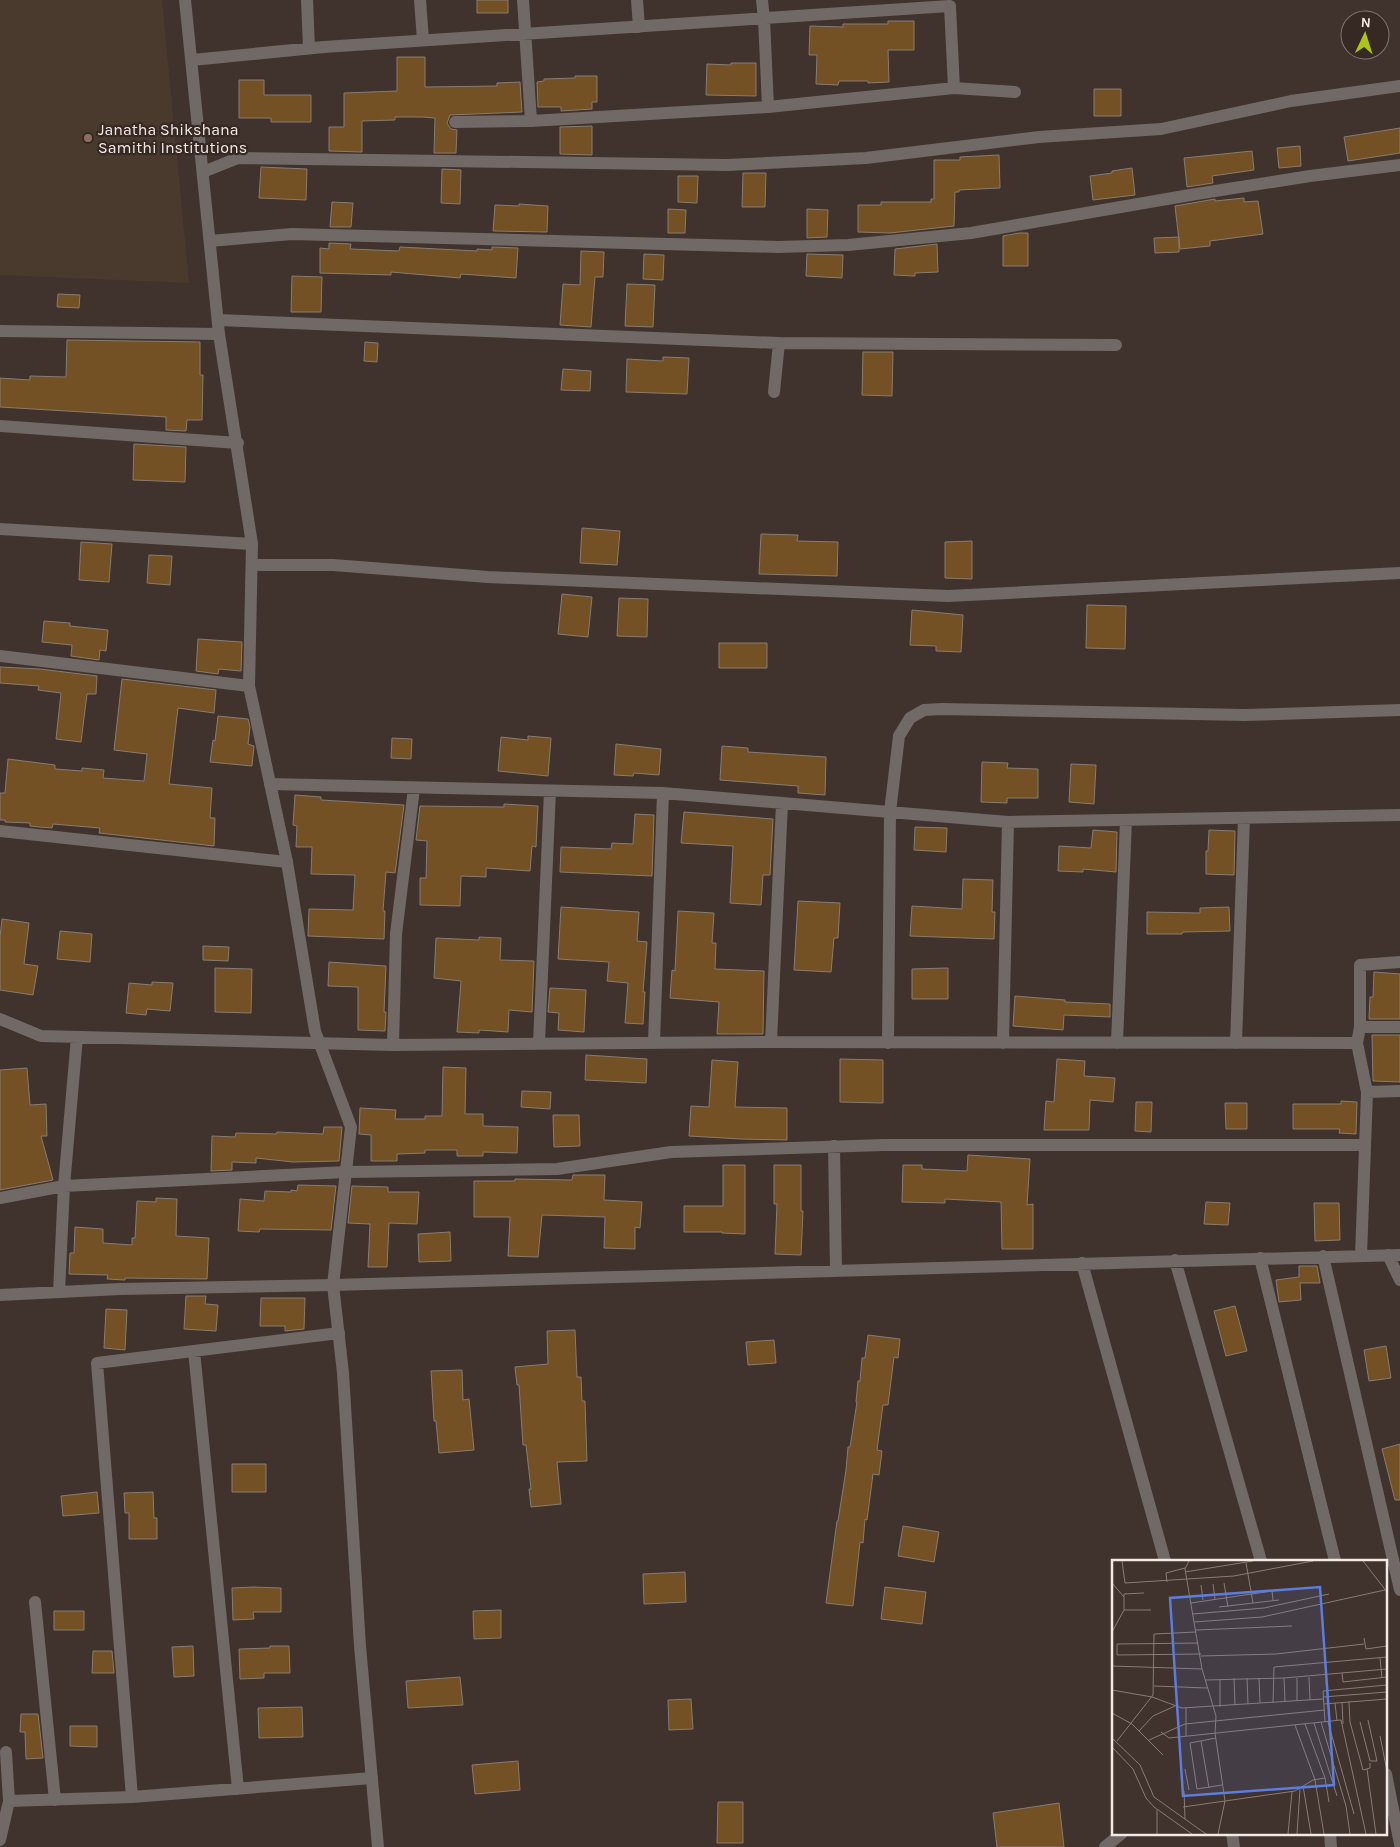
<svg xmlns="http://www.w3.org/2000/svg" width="1400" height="1847" font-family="Karla,sans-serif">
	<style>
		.education { fill: #493a2d }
		.building { fill: #745125; stroke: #877c70 }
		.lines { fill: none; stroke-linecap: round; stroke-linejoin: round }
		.minor { stroke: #706966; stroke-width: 12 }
		.tertiary { stroke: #706966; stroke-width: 12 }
		.education-dot { fill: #8d6e63; stroke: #362822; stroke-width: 2 }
		.labels { text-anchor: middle; stroke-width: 4.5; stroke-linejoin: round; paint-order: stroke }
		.poi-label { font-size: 16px; fill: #f3eae6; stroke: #362822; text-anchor: start }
		.inset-road { fill: none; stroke: #887c76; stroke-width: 1 }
		.view { fill: #5d7ddc; fill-opacity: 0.15; stroke: #5d7ddc; stroke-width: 2.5 }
		.inset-edge { fill: none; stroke: #f3eae6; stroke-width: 2.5 }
	</style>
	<rect width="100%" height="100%" fill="#40322c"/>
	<path class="education" d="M 0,0 L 162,0 L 189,283 L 0,275 Z"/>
	<path class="building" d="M 477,0 L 508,0 L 508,13 L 477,13 Z
		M 888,21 L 914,21 L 914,50 L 888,50 L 889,82 L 868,83 L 868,81 L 839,81 L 838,85 L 816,84 L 817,55 L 809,55 L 810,26 L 843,27 L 843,24 L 888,24 Z
		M 397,57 L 425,57 L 425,87 L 497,86 L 497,83 L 520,82 L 522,112 L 450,115 L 447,123 L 451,129 L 457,130 L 456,153 L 434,153 L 435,118 L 422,117 L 395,117 L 395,120 L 362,121 L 362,152 L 329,151 L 329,127 L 344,127 L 344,93 L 397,91 Z
		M 731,63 L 756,63 L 756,96 L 706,95 L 707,64 L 731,65 Z
		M 575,76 L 597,76 L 597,102 L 592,102 L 592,109 L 561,111 L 561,107 L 538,107 L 537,82 L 544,81 L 544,79 L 575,78 Z
		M 239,80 L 264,80 L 264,95 L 311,95 L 311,122 L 271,122 L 271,118 L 239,118 Z
		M 1094,89 L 1121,89 L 1121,116 L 1094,116 Z
		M 592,126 L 592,155 L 560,154 L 560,127 Z
		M 1400,128 L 1400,153 L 1348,161 L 1344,137 Z
		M 1300,146 L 1301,166 L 1279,168 L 1277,148 Z
		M 1252,151 L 1254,170 L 1212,176 L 1213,183 L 1187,187 L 1184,158 Z
		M 999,155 L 1000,188 L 959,190 L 959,192 L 955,192 L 954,226 L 890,233 L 858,232 L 858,205 L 881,205 L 881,202 L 931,202 L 931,199 L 934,199 L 934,160 L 960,160 L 960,157 Z
		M 261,167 L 307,169 L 306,200 L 259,198 Z
		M 1132,168 L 1135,195 L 1093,200 L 1090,176 L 1112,173 L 1112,171 Z
		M 442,169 L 461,170 L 460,204 L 441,203 Z
		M 743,173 L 766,173 L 765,207 L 742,207 Z
		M 678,176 L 698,176 L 697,203 L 678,202 Z
		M 1244,198 L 1244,202 L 1258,201 L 1263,234 L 1210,241 L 1210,246 L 1180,249 L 1175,206 L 1215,199 L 1215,201 Z
		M 332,202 L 353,203 L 351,227 L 330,227 Z
		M 519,204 L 548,206 L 547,232 L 493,231 L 495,205 L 519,206 Z
		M 668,209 L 686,210 L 685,233 L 668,233 Z
		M 807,209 L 828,210 L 827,237 L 807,238 Z
		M 1019,233 L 1028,233 L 1028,266 L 1003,266 L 1003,236 Z
		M 1179,237 L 1179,252 L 1155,253 L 1154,238 Z
		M 329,243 L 351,244 L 350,249 L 399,251 L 400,247 L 477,251 L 477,249 L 492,250 L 492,247 L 518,248 L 516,278 L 461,274 L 460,278 L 391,272 L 391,275 L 320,273 L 320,248 L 329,249 Z
		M 937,244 L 938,272 L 915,273 L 915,276 L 894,275 L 895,249 Z
		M 581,251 L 604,252 L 603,277 L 595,277 L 591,327 L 560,325 L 563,284 L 580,285 Z
		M 644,254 L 664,255 L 663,280 L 643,279 Z
		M 807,254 L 843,255 L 842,278 L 806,276 Z
		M 292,276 L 322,277 L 321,312 L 291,312 Z
		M 627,284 L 655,285 L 653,327 L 625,326 Z
		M 58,294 L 80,295 L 79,308 L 57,307 Z
		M 67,340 L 200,342 L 200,375 L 203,375 L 202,420 L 187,420 L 186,431 L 166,430 L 166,417 L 0,407 L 0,378 L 30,380 L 30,376 L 66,377 Z
		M 365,342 L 378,343 L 377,362 L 364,361 Z
		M 863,352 L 893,352 L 892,396 L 862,395 Z
		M 663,357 L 689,358 L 687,394 L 626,392 L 627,359 L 663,361 Z
		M 563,369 L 591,371 L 590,391 L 561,390 Z
		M 134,444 L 186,447 L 185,482 L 133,480 Z
		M 582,528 L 620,531 L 617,565 L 580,563 Z
		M 761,534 L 798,535 L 797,541 L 838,542 L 837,576 L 759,574 Z
		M 972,541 L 972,579 L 945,578 L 945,542 Z
		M 81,542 L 112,544 L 109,582 L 79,580 Z
		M 149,555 L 172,556 L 170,585 L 147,583 Z
		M 562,594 L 592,597 L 588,637 L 558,634 Z
		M 619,598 L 648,599 L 647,637 L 617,636 Z
		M 1087,605 L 1126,606 L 1125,649 L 1086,648 Z
		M 912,610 L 963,615 L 961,652 L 936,651 L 936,646 L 910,645 Z
		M 44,621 L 70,623 L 70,626 L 108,630 L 106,651 L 100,650 L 99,660 L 71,656 L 72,645 L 42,642 Z
		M 198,639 L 242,642 L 241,671 L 219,669 L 218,674 L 196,671 Z
		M 719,643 L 767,643 L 767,668 L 719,668 Z
		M 0,667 L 40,669 L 97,676 L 96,694 L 87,694 L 81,742 L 56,739 L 61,693 L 38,690 L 39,686 L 0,683 Z
		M 122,679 L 216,690 L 214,713 L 178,708 L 169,784 L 212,788 L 210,818 L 215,818 L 214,846 L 99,833 L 100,828 L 53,824 L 52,828 L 39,827 L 30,826 L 30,823 L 5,822 L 5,820 L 0,820 L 0,793 L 5,793 L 8,759 L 55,765 L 55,769 L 82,771 L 82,768 L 104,770 L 103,778 L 144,781 L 147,754 L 114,750 Z
		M 218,716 L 248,719 L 250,727 L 248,744 L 254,746 L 252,766 L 210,762 L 213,740 L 215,741 Z
		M 528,736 L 551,738 L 548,776 L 498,771 L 501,737 L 528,740 Z
		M 392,738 L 412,739 L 411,759 L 391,758 Z
		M 616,744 L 661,749 L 659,775 L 634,773 L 633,776 L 614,775 Z
		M 722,746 L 748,748 L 748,752 L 826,757 L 825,795 L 798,793 L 798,786 L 720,780 Z
		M 982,762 L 1008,763 L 1007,768 L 1038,769 L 1038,798 L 1007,798 L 1007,803 L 981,802 Z
		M 1071,764 L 1096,765 L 1094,804 L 1069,802 Z
		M 295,795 L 321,797 L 321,800 L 404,805 L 395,873 L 386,872 L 383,911 L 385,911 L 384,939 L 308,936 L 309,909 L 353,910 L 355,875 L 311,874 L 312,847 L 296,847 L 297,826 L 293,825 Z
		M 504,804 L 538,806 L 536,847 L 532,846 L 530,871 L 486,868 L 486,877 L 461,876 L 460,906 L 420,905 L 420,878 L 426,878 L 427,841 L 416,840 L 420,806 L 504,807 Z
		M 684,812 L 773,819 L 770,875 L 763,875 L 761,905 L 730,903 L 733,846 L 681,843 Z
		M 635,814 L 654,815 L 652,876 L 560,872 L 561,847 L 611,849 L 612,843 L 633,844 Z
		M 915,827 L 947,828 L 946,852 L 914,850 Z
		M 1093,830 L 1117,832 L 1116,872 L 1083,869 L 1083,872 L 1058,871 L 1059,846 L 1091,848 Z
		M 1209,830 L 1235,831 L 1234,875 L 1206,874 L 1206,851 L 1208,851 Z
		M 963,879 L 993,880 L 992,912 L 995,912 L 994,939 L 910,936 L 912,906 L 962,909 Z
		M 798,901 L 840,903 L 838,938 L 834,938 L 831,972 L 794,970 Z
		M 561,907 L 639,912 L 637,941 L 647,942 L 643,992 L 645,992 L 643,1024 L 625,1023 L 628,983 L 607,981 L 609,962 L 558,959 Z
		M 1229,907 L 1230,931 L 1183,932 L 1182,934 L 1147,934 L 1147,912 L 1200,913 L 1200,908 Z
		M 678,911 L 714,913 L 712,943 L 716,943 L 715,969 L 764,971 L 763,1034 L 717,1034 L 719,1002 L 670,998 L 672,970 L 675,971 Z
		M 2,919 L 29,923 L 24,964 L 38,966 L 33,995 L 0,990 L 0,937 Z
		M 60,931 L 92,934 L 90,962 L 57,959 Z
		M 479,937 L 501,938 L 500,960 L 534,961 L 532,1012 L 509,1010 L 508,1032 L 479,1030 L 479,1033 L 457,1032 L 461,981 L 434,978 L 436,938 L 479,940 Z
		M 203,946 L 229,947 L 228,961 L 203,960 Z
		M 329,962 L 386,966 L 384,1012 L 386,1012 L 385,1031 L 358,1030 L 358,987 L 328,986 Z
		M 215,968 L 252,969 L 251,1013 L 215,1012 Z
		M 948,968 L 948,999 L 912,999 L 912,969 Z
		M 1374,972 L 1400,974 L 1400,1019 L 1369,1019 L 1370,997 L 1373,997 Z
		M 152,982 L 173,983 L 170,1011 L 147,1009 L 146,1015 L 126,1013 L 129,983 L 152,985 Z
		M 550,988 L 586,990 L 584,1032 L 558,1030 L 559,1013 L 548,1012 Z
		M 1015,996 L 1065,1000 L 1065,1002 L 1110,1004 L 1110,1017 L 1064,1015 L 1063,1030 L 1013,1026 Z
		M 1372,1035 L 1400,1035 L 1400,1082 L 1373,1081 Z
		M 586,1055 L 647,1059 L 646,1083 L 585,1080 Z
		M 840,1059 L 883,1060 L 883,1103 L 840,1102 Z
		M 1057,1059 L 1085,1061 L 1084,1076 L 1115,1078 L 1113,1102 L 1090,1100 L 1089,1130 L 1044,1130 L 1046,1101 L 1054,1102 Z
		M 712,1060 L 738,1062 L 735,1107 L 787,1108 L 787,1140 L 741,1139 L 689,1136 L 691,1106 L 709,1107 Z
		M 443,1067 L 466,1068 L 465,1114 L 483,1114 L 483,1126 L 518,1127 L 517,1153 L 483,1152 L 483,1156 L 457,1156 L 457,1150 L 425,1150 L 425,1153 L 397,1154 L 397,1161 L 371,1161 L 371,1135 L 359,1134 L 360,1108 L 396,1110 L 395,1119 L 425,1119 L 425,1116 L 442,1116 Z
		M 27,1068 L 30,1105 L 46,1104 L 47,1136 L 41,1136 L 53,1180 L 0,1190 L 0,1070 Z
		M 522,1091 L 551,1092 L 550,1109 L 521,1107 Z
		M 1341,1101 L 1357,1102 L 1356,1134 L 1339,1133 L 1340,1129 L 1293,1129 L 1293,1104 L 1341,1104 Z
		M 1136,1102 L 1152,1102 L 1151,1132 L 1135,1131 Z
		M 1225,1103 L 1247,1103 L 1247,1129 L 1226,1129 Z
		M 553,1115 L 579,1115 L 580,1146 L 554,1147 Z
		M 324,1127 L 342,1127 L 339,1161 L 293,1162 L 256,1158 L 256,1163 L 232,1162 L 232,1170 L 211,1171 L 212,1136 L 235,1137 L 236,1133 L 276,1134 L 277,1132 L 323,1134 Z
		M 968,1155 L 1030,1159 L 1027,1205 L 1033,1204 L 1033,1249 L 1002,1249 L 1001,1202 L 945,1199 L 945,1203 L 902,1202 L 903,1165 L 922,1165 L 922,1169 L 967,1171 Z
		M 723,1165 L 745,1165 L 745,1234 L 722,1233 L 722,1232 L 684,1232 L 684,1206 L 723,1206 Z
		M 774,1165 L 801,1165 L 801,1211 L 803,1211 L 801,1255 L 775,1254 L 777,1204 L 774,1204 Z
		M 573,1175 L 605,1175 L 604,1200 L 642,1202 L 640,1228 L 635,1227 L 635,1249 L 604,1248 L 605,1217 L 542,1215 L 538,1257 L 508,1256 L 510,1217 L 474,1217 L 474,1181 L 515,1181 L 515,1179 L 572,1180 Z
		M 298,1185 L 336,1186 L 331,1230 L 260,1229 L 259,1232 L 238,1231 L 240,1199 L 264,1201 L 265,1191 L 291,1192 L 291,1190 L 297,1191 Z
		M 352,1186 L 388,1187 L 388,1192 L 419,1192 L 417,1224 L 389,1223 L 387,1267 L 368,1267 L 370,1224 L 348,1223 Z
		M 156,1198 L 177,1199 L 176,1236 L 209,1238 L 207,1279 L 125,1278 L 125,1280 L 107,1279 L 108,1275 L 69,1274 L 70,1253 L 74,1253 L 75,1227 L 103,1229 L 103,1243 L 132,1245 L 132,1238 L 135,1238 L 137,1201 L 156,1202 Z
		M 1206,1202 L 1230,1203 L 1228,1225 L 1204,1224 Z
		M 1314,1203 L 1339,1203 L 1340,1240 L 1315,1241 Z
		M 450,1232 L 451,1261 L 419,1262 L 418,1234 Z
		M 1299,1266 L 1317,1266 L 1320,1283 L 1300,1283 L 1301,1300 L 1279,1302 L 1276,1280 L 1299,1277 Z
		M 186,1296 L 206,1296 L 205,1304 L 218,1305 L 216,1331 L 184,1329 Z
		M 261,1298 L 305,1298 L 304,1329 L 285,1331 L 285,1326 L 260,1326 Z
		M 1235,1306 L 1247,1351 L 1226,1356 L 1214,1311 Z
		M 106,1309 L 127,1310 L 125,1350 L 104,1348 Z
		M 575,1330 L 577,1377 L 581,1377 L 582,1401 L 585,1401 L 587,1461 L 557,1462 L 561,1504 L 531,1507 L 529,1489 L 531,1489 L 526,1445 L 523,1445 L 519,1385 L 517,1385 L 515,1367 L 548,1364 L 547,1331 Z
		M 868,1335 L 900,1339 L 898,1358 L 894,1357 L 888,1405 L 883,1405 L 877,1450 L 882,1451 L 879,1475 L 873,1474 L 867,1520 L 865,1519 L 863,1543 L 860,1542 L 853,1606 L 826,1603 L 837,1521 L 838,1521 L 846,1470 L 848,1447 L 850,1447 L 857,1402 L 856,1402 L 858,1381 L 860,1381 L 862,1358 L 865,1358 Z
		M 774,1340 L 776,1363 L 748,1365 L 746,1342 Z
		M 1386,1346 L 1391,1378 L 1369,1381 L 1364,1350 Z
		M 462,1370 L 463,1400 L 469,1399 L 474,1450 L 439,1453 L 436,1421 L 434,1421 L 431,1371 Z
		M 1400,1444 L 1400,1500 L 1395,1500 L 1382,1449 Z
		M 232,1464 L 266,1464 L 266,1492 L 232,1492 Z
		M 97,1492 L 99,1513 L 63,1516 L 61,1496 Z
		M 153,1492 L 154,1518 L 157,1518 L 157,1539 L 129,1539 L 129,1513 L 125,1513 L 124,1493 Z
		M 903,1526 L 939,1532 L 934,1562 L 898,1556 Z
		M 685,1572 L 686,1602 L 644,1604 L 643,1574 Z
		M 253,1587 L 281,1588 L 281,1612 L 253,1612 L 254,1619 L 233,1620 L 232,1588 Z
		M 885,1587 L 926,1592 L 922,1624 L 881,1619 Z
		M 501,1610 L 501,1638 L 474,1639 L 473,1611 Z
		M 54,1611 L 84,1611 L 84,1630 L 54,1630 Z
		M 193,1646 L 194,1676 L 174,1677 L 172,1647 Z
		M 270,1646 L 289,1646 L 290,1673 L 264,1673 L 264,1678 L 240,1679 L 239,1649 L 270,1648 Z
		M 93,1651 L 112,1651 L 114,1673 L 92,1673 Z
		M 460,1677 L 463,1705 L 408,1708 L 406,1681 Z
		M 691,1699 L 693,1729 L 669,1730 L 668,1700 Z
		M 302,1707 L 303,1737 L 259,1738 L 258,1708 Z
		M 21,1714 L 38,1714 L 43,1758 L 26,1759 L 25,1732 L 20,1732 Z
		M 70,1726 L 97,1726 L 97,1747 L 70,1746 Z
		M 518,1761 L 520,1790 L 475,1794 L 472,1765 Z
		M 718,1802 L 743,1802 L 743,1843 L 717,1843 Z
		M 1059,1803 L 1064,1847 L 997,1847 L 993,1813 Z"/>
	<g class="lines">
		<path class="minor" d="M 307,0 L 309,48
			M 420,0 L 423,40
			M 523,0 L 531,121
			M 637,0 L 639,27
			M 762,0 L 764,19 L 768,107
			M 192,60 L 324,47 L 950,6 L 954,88
			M 455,122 L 531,121 L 768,107 L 954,88 L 1015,92
			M 203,172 L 238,158 L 727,165 L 866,158 L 1039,137 L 1161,129 L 1291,101 L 1400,86
			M 210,241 L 292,234 L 778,247 L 848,245 L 971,233 L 1190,195 L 1310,176 L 1400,165
			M 218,320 L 779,343 L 1116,345
			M 0,331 L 219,334
			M 774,392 L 779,343
			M 0,426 L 238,443
			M 0,529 L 252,544
			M 252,565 L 333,565 L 488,577 L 948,596 L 1400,573
			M 0,656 L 249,686
			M 270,784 L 663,793 L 1008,822 L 1400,815
			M 0,831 L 287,862
			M 0,1019 L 41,1036 L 393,1045 L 771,1042 L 1357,1043
			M 1360,1027 L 1400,1027
			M 654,1042 L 663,793
			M 771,1042 L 782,803
			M 539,1043 L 550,791
			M 888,1043 L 890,812 L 899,736 L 910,718 L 924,710 L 942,709 L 1245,715 L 1400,710
			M 1003,1043 L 1008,822
			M 1117,1043 L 1126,820
			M 1236,1043 L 1244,818
			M 393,1045 L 396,934 L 414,788
			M 1367,1092 L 1400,1091
			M 834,1146 L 836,1270
			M 0,1198 L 64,1186 L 346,1172 L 557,1169 L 671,1152 L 883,1145 L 1365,1145
			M 1388,1255 L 1400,1280
			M 1323,1256 L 1400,1590
			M 1361,1256 L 1367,1092 L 1357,1043 L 1360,1027 L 1360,965 L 1400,962
			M 1260,1258 L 1335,1561
			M 1175,1260 L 1261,1561
			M 1082,1263 L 1165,1561
			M 59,1292 L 64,1186 L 77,1037
			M 0,1295 L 120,1289 L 333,1285 L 1400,1255
			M 339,1333 L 97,1363 L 132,1797 L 372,1778
			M 194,1351 L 238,1789
			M 35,1602 L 55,1800
			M 6,1752 L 9,1801 L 132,1797
			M 1386,1774 L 1400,1844
			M 1232,1833 L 1234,1847
			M 1330,1833 L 1331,1847
			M 0,1840 L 9,1801
			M 1105,1847 L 1122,1833"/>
		<path class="tertiary" d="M 185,0 L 219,334 L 252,544 L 249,686 L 287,862 L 315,1031 L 351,1127 L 333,1285 L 343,1373 L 360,1646 L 378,1847"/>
	</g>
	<circle class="education-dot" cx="88" cy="138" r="5"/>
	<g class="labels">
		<g class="poi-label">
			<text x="98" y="135">Janatha Shikshana<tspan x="98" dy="18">Samithi Institutions</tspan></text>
		</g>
	</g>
	<g transform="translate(1112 1560)">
		<rect width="275" height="275" fill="#40322c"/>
		<path class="inset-road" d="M 10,1 L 13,23 L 122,16 L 201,1M 77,1 L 73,9 L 75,21 L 90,109 L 104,156 L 103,173 L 113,241 L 106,274M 251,1 L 275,32M 134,3 L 141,43M 73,12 L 141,1M 55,22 L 54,13 L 73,8M 0,23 L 12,37M 112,23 L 116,47M 101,24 L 103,39M 89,25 L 91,40M 79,43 L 160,31 L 161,40M 107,47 L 167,40M 12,50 L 12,34 L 32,33M 81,54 L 152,48 L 217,34M 82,62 L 150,57 L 273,30M 84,70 L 180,66M 0,72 L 12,50 L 39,50M 252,78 L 254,89 L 275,86M 86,83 L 5,84 L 5,95 L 89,94M 89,96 L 164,94 L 252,84M 268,98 L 270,118M 0,106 L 90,109M 230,113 L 231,122 L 275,117M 197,117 L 198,140M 122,118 L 123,145M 135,118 L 136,144M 147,118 L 148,143M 172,118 L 173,142M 185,118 L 185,141M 93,120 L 172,118 L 275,109M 42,126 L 95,128M 0,130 L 40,137 L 70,148 L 211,139M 211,137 L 275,132M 237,142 L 238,162 L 251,210 L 258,208 L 258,203M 161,143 L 162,107 L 275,97M 223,143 L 225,161M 230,143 L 231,164M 212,144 L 275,139M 108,147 L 108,119M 74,148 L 74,176M 0,153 L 20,164 L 51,195M 209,162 L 234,246 L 238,274M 213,162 L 211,131 L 275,125M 216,162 L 242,254M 248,162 L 258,201 L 265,201 L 256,160M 202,163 L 225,236M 193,164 L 213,218 L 217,242M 183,165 L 203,220 L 212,274M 27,171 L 41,156 L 63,146M 49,172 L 57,178 L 229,160 L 254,274M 268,176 L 275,211M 0,178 L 28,205 L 42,237 L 94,274M 104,178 L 78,183 L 85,229 L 110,225M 37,180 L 73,164 L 213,150M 5,181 L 41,135 L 42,74 L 84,72M 89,181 L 97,228M 0,187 L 21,209 L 34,238 L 42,247 L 80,274M 73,209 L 77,230M 255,209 L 264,274M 191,226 L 199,274M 72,231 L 73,259M 71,247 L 183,231 L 201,220 L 213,218M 45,250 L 45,274M 176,274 L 180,232M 185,274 L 188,229"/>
		<path class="view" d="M 208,27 L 222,225 L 71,236 L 58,38 Z"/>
		<rect width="275" height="275" class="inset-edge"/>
	</g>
	<g transform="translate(1365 35) rotate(4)"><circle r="24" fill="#362822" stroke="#827670"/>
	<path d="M0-4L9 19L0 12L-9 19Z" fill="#acc612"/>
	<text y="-8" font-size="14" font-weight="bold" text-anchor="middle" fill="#f3eae6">N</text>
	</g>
</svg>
